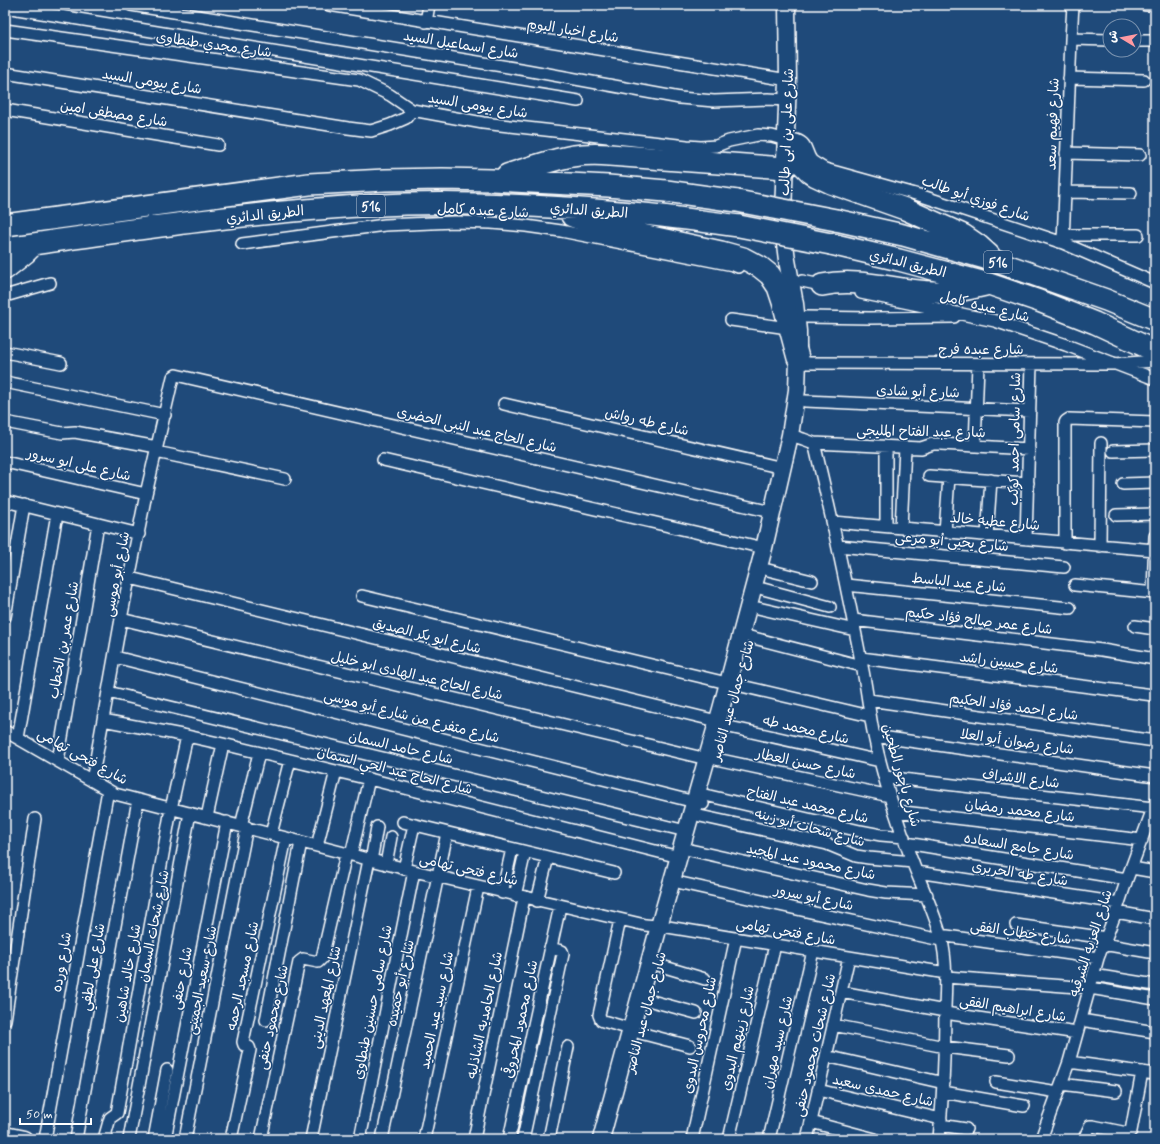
<svg xmlns="http://www.w3.org/2000/svg" width="1160" height="1144" font-family="Mynerve,'Playpen Sans Arabic',sans-serif">
	<style>
		.lines { fill: none; stroke-linecap: round; stroke-linejoin: round }
		.street-casing { stroke: #fff; stroke-width: 14 }
		.secondary-casing { stroke: #fff; stroke-width: 19 }
		.highway-casing { stroke: #fff; stroke-width: 24 }
		.street { stroke: #1f4a7a; stroke-width: 11 }
		.secondary { stroke: #1f4a7a; stroke-width: 16 }
		.highway { stroke: #1f4a7a; stroke-width: 21 }
		.highway-bridge-casing { stroke: #fff; stroke-width: 24; stroke-linecap: butt }
		.highway-bridge { stroke: #1f4a7a; stroke-width: 21 }
		.labels { text-anchor: middle; stroke-width: 3; stroke-linejoin: round; paint-order: stroke }
		.shield { fill: #1f4a7a; stroke: #bcc9d7; stroke-width: 1 }
		.shield-label { font-size: 13px; font-weight: bold; fill: #fff }
		.street-label { font-size: 14px; fill: #fff; stroke: #1f4a7a }
	</style>
	<rect width="100%" height="100%" fill="#1f4a7a"/>
	<filter id="ink" filterUnits="userSpaceOnUse"><feTurbulence type="fractalNoise" baseFrequency=".025" numOctaves="2"/><feDisplacementMap in="SourceGraphic" scale="8" xChannelSelector="R" yChannelSelector="G"/><feConvolveMatrix kernelMatrix="1 2 1 2 8 2 1 2 1" color-interpolation-filters="sRGB"/></filter>
	<g filter="url(#ink)">
		<g class="lines">
			<defs>
				<path id="street" d="M 131,5 L 526,70 L 680,98 L 714,101 L 768,99 L 787,100
					M 329,5 L 788,80
					M 1145,5 L 1155,5
					M 5,7 L 578,101
					M 426,22 L 429,5
					M 5,30 L 359,80 L 390,95 L 412,110
					M 1071,39 L 1110,40
					M 1134,41 L 1155,41
					M 5,73 L 348,128 L 371,131 L 390,125 L 406,118 L 412,110 L 483,123 L 687,146 L 701,147 L 716,146 L 729,141 L 758,135 L 772,136 L 786,140
					M 1069,78 L 1144,80
					M 5,110 L 218,145
					M 796,140 C 808,144 805,151 811,160 C 815,164 820,166 825,169 L 919,195 L 1063,243 L 1155,283
					M 1066,153 L 1140,155
					M 1065,192 L 1131,193
					M 1063,235 L 1138,235
					M 1063,243 L 1071,39 L 1073,5
					M 242,244 L 385,225 L 455,222 L 491,223 L 526,226 L 561,231 L 733,265 L 738,267
					M 802,281 L 826,286
					M 861,293 L 995,321 L 1066,345 L 1155,379
					M 5,296 L 50,283
					M 806,317 L 870,318 L 954,317
					M 731,320 L 788,328
					M 5,352 L 61,363
					M 807,363 L 1114,364 L 1155,361
					M 5,382 L 165,415
					M 805,401 L 1030,411
					M 504,404 L 783,468
					M 5,422 L 62,433 L 75,432 L 157,447
					M 790,435 L 803,439 L 814,443 L 816,451 C 833,522 848,594 862,666 C 867,689 869,713 874,736 C 883,778 897,821 912,861 C 922,887 934,911 941,937 C 947,960 946,985 945,1008 C 945,1052 943,1095 939,1139
					M 814,443 L 921,448 L 933,444 L 941,444 L 1029,449
					M 975,446 L 978,364
					M 1113,451 L 1155,450
					M 156,452 L 285,479
					M 383,460 L 764,548
					M 5,462 L 146,494
					M 929,476 L 1028,483
					M 1123,484 L 1155,483
					M 5,501 L 139,534
					M 1116,515 L 1155,514
					M 833,522 L 1155,550
					M 886,526 L 886,447
					M 901,528 L 905,448
					M 945,532 L 949,477
					M 987,536 L 991,480
					M 1026,539 L 1031,364
					M 1065,543 L 1065,423 L 1066,421 L 1069,419 L 1155,422
					M 838,546 L 1064,567
					M 1100,546 L 1101,443
					M 768,570 L 812,581
					M 130,578 L 717,721
					M 846,585 L 1070,608
					M 1075,585 L 1155,593
					M 763,589 L 830,607
					M 1153,593 L 1155,536
					M 362,596 L 727,683
					M 758,608 L 855,630
					M 5,617 L 24,505
					M 121,619 L 707,759
					M 853,620 L 1102,650 L 1155,659
					M 1135,626 L 1155,629
					M 750,637 L 862,666
					M 115,657 L 703,804
					M 861,658 L 1153,695
					M 737,685 L 870,716
					M 108,692 L 686,831
					M 869,700 L 1155,741
					M 103,720 L 187,736 L 223,744 L 369,779 L 679,857
					M 725,726 L 880,761
					M 5,731 L 115,794 L 414,871 L 645,925 L 668,927 L 946,973
					M 874,736 L 1155,776
					M 18,738 L 57,514
					M 716,759 L 890,796
					M 58,761 L 98,524
					M 885,777 L 1153,808
					M 92,781 L 121,619 L 146,494 L 173,377 L 176,375 L 772,512
					M 705,795 L 860,831 L 881,835 L 904,837
					M 895,811 L 1142,840
					M 700,816 L 827,844 L 856,856 L 869,858 L 913,862
					M 207,817 L 223,744
					M 403,822 L 614,873
					M 241,826 L 259,753
					M 271,834 L 290,760
					M 906,843 L 1127,879
					M 317,846 L 336,771
					M 690,850 L 868,890 L 886,893 L 927,895
					M 351,855 L 369,779
					M 371,861 L 377,827
					M 386,864 L 391,837
					M 1132,868 L 1155,872
					M 404,869 L 414,825
					M 917,872 L 1119,903
					M 681,883 L 815,913 L 941,940
					M 502,893 L 512,849
					M 515,896 L 525,852
					M 537,901 L 548,857
					M 1116,912 L 1155,919
					M 620,920 L 599,1015 L 601,1020 L 603,1021 L 631,1029
					M 1016,925 L 1106,938
					M 940,935 L 1098,958
					M 1103,944 L 1155,953
					M 658,965 L 705,979
					M 1093,975 L 1155,985
					M 946,977 L 1090,988 L 1155,999
					M 841,992 L 945,1011
					M 648,1000 L 696,1013
					M 945,1013 L 1077,1033
					M 5,1020 L 35,819
					M 266,1020 L 301,842
					M 1081,1020 L 1155,1032
					M 833,1025 L 945,1047 L 1009,1055
					M 640,1033 L 690,1046
					M 826,1056 L 944,1083
					M 1069,1062 L 1155,1074
					M 996,1082 L 1058,1092
					M 1061,1084 L 1116,1091
					M 818,1090 L 941,1119
					M 943,1092 L 1024,1106
					M 811,1122 L 875,1139
					M 940,1125 L 966,1129
					M 45,1139 L 108,790
					M 76,1139 L 138,800
					M 104,1139 L 110,1118 L 117,1113 L 171,809 L 187,736
					M 129,1139 L 190,813
					M 154,1139 L 167,1070
					M 165,1139 L 227,822
					M 185,1139 L 247,827
					M 231,1139 L 250,1050 L 249,1047 L 244,1045 L 243,1042 L 286,838
					M 261,1139 L 299,962 L 303,959 L 318,962 L 322,958 L 346,854
					M 311,1139 L 369,860
					M 360,1139 L 414,871
					M 382,1139 L 447,833
					M 424,1139 L 478,887
					M 474,1139 L 524,898
					M 509,1139 L 560,906
					M 523,1139 L 563,954 L 562,951 L 550,948
					M 549,1139 L 568,1047
					M 692,1139 L 736,938
					M 729,1139 L 775,945
					M 769,1139 L 813,951
					M 807,1139 L 849,957
					M 1041,1139 L 1069,1062 L 1098,958 L 1116,912 L 1127,879 L 1155,803
					M 1084,1139 L 1090,1126 L 1093,1126 L 1127,1133 L 1131,1131 L 1142,1072"/>
				<path id="secondary" d="M 5,1135 L 24,1139
					M 601,1139 L 659,926 L 721,709 L 764,548 L 790,435 L 797,390 L 798,358 L 798,331 L 795,304 L 787,260 L 784,236 L 783,213 L 788,80 L 787,5"/>
				<path id="highway" d="M 796,155 L 802,164 L 810,172 L 816,176 L 831,183 L 905,209 L 963,235 L 979,246 L 989,255
					M 507,175 C 529,168 550,160 573,156 C 585,154 597,154 610,155 L 785,168
					M 572,216 L 596,225 L 721,252 L 743,258 L 760,267 L 770,275 L 778,287 L 783,302 L 798,358
					M 836,220 L 903,235 L 995,261 L 1106,300 L 1155,320
					M 5,225 L 309,184 L 385,180 L 442,179 L 492,180 L 608,186 L 666,191 L 737,201
					M 831,244 L 899,260 L 989,284 L 1039,301 L 1095,323 L 1155,351
					M 5,248 C 138,229 272,208 406,204 C 485,202 565,207 643,214 C 675,217 707,222 739,226
					M 5,269 L 25,253 L 34,244
					M 822,285 C 860,277 896,291 934,292 C 952,293 968,289 985,285"/>
			</defs>
			<use href="#street" class="street-casing"/>
			<use href="#secondary" class="secondary-casing"/>
			<use href="#highway" class="highway-casing"/>
			<use href="#street" class="street"/>
			<use href="#secondary" class="secondary"/>
			<use href="#highway" class="highway"/>
			<defs>
				<path id="highway-bridge" d="M 737,201 L 836,220
					M 739,226 L 831,244"/>
			</defs>
			<use href="#highway-bridge" class="highway-bridge-casing"/>
			<use href="#highway-bridge" class="highway-bridge"/>
		</g>
	</g>
	<g class="labels">
		<g class="shield">
			<rect x="357" y="195" width="28" height="22" rx="3"/>
			<rect x="984" y="251" width="28" height="22" rx="3"/>
		</g>
		<g class="shield-label">
			<text x="371" y="211">516</text>
			<text x="998" y="267">516</text>
		</g>
		<g class="street-label">
			<text transform="translate(573 30) rotate(9)" y="5">شارع اخبار اليوم</text>
			<text transform="translate(214 44) rotate(8)" y="5">شارع مجدي طنطاوى</text>
			<text transform="translate(461 44) rotate(9)" y="5">شارع اسماعيل السيد</text>
			<text transform="translate(152 81) rotate(9)" y="5">شارع بيومى السيد</text>
			<text transform="translate(478 105) rotate(9)" y="5">شارع بيومى السيد</text>
			<text transform="translate(114 113) rotate(9)" y="5">شارع مصطفى امين</text>
			<text transform="translate(1052 124) rotate(-88)" y="5">شارع فهيم سعد</text>
			<text transform="translate(786 132) rotate(-88)" y="5">شارع على بن ابى طالب</text>
			<text transform="translate(976 198) rotate(19)" y="5">شارع فوزي أبو طالب</text>
			<text transform="translate(483 210) rotate(3)" y="5">شارع عبده كامل</text>
			<text transform="translate(589 210) rotate(4)" y="5">الطريق الدائري</text>
			<text transform="translate(265 214) rotate(-6)" y="5">الطريق الدائري</text>
			<text transform="translate(908 263) rotate(14)" y="5">الطريق الدائري</text>
			<text transform="translate(985 306) rotate(14)" y="5">شارع عبده كامل</text>
			<text x="981" y="354">شارع عبده فرج</text>
			<text transform="translate(918 391) rotate(2)" y="5">شارع أبو شادى</text>
			<text transform="translate(647 421) rotate(13)" y="5">شارع طه رواش</text>
			<text transform="translate(477 429) rotate(13)" y="5">شارع الحاج عبد النبى الحضرى</text>
			<text transform="translate(921 431) rotate(1)" y="5">شارع عبد الفتاح المليجى</text>
			<text transform="translate(1014 439) rotate(-89)" y="5">شارع سامى احمد كوكب</text>
			<text transform="translate(79 464) rotate(13)" y="5">شارع على ابو سرور</text>
			<text transform="translate(995 521) rotate(5)" y="5">شارع عطيه خالد</text>
			<text transform="translate(952 541) rotate(5)" y="5">شارع يحيى أبو مرعى</text>
			<text transform="translate(116 574) rotate(-79)" y="5">شارع أبو موسى</text>
			<text transform="translate(959 582) rotate(6)" y="5">شارع عبد الباسط</text>
			<text transform="translate(979 620) rotate(7)" y="5">شارع عمر صالح فؤاد حكيم</text>
			<text transform="translate(427 635) rotate(14)" y="5">شارع ابو بكر الصديق</text>
			<text transform="translate(63 640) rotate(-80)" y="5">شارع عمر بن الخطاب</text>
			<text transform="translate(1009 662) rotate(7)" y="5">شارع حسين راشد</text>
			<text transform="translate(417 675) rotate(13)" y="5">شارع الحاج عبد الهادى ابو خليل</text>
			<text transform="translate(732 700) rotate(-74)" y="5">شارع جمال عبد الناصر</text>
			<text transform="translate(1014 706) rotate(8)" y="5">شارع احمد فؤاد الحكيم</text>
			<text transform="translate(412 716) rotate(14)" y="5">شارع متفرع من شارع أبو موسى</text>
			<text transform="translate(806 729) rotate(13)" y="5">شارع محمد طه</text>
			<text transform="translate(1017 741) rotate(8)" y="5">شارع رضوان أبو العلا</text>
			<text transform="translate(401 747) rotate(13)" y="5">شارع حامد السمان</text>
			<text transform="translate(83 756) rotate(29)" y="5">شارع فتحى تهامى</text>
			<text transform="translate(806 763) rotate(12)" y="5">شارع حسن العطار</text>
			<text transform="translate(395 770) rotate(14)" y="5">شارع الحاج عبد الحي السمان</text>
			<text transform="translate(902 775) rotate(74)" y="5">شارع باجور الطحين</text>
			<text transform="translate(1021 778) rotate(7)" y="5">شارع الاشراف</text>
			<text transform="translate(808 804) rotate(13)" y="5">شارع محمد عبد الفتاح</text>
			<text transform="translate(1020 810) rotate(7)" y="5">شارع محمد رمضان</text>
			<text transform="translate(810 827) rotate(15)" y="5">شارع شحات أبو زينه</text>
			<text transform="translate(1019 846) rotate(9)" y="5">شارع جامع السعاده</text>
			<text transform="translate(811 861) rotate(12)" y="5">شارع محمود عبد المجيد</text>
			<text transform="translate(469 869) rotate(13)" y="5">شارع فتحى تهامى</text>
			<text transform="translate(1020 873) rotate(9)" y="5">شارع طه الحريرى</text>
			<text transform="translate(814 897) rotate(12)" y="5">شارع أبو سرور</text>
			<text transform="translate(153 926) rotate(-79)" y="5">شارع شحات السمان</text>
			<text transform="translate(786 931) rotate(10)" y="5">شارع فتحى تهامى</text>
			<text transform="translate(1021 932) rotate(8)" y="5">شارع خطاب الفقى</text>
			<text transform="translate(1090 943) rotate(-72)" y="5">شارع العزبه الشرقيه</text>
			<text transform="translate(61 962) rotate(-80)" y="5">شارع ورده</text>
			<text transform="translate(92 967) rotate(-80)" y="5">شارع على لطفي</text>
			<text transform="translate(127 973) rotate(-80)" y="5">شارع خالد شاهين</text>
			<text transform="translate(242 976) rotate(-78)" y="5">شارع مسجد الرحمه</text>
			<text transform="translate(181 978) rotate(-79)" y="5">شارع حنفى</text>
			<text transform="translate(201 980) rotate(-79)" y="5">شارع سعيد الجمينى</text>
			<text transform="translate(400 983) rotate(-78)" y="5">شارع أبو حميده</text>
			<text transform="translate(325 997) rotate(-78)" y="5">شارع المعهد الدينى</text>
			<text transform="translate(372 1002) rotate(-79)" y="5">شارع سامى حسنين طنطاوى</text>
			<text transform="translate(1013 1008) rotate(9)" y="5">شارع ابراهيم الفقى</text>
			<text transform="translate(436 1010) rotate(-78)" y="5">شارع سيد عبد الحميد</text>
			<text transform="translate(645 1012) rotate(-75)" y="5">شارع جمال عبد الناصر</text>
			<text transform="translate(484 1015) rotate(-78)" y="5">شارع الحامديه الشاذليه</text>
			<text transform="translate(272 1017) rotate(-78)" y="5">شارع محمود حنفى</text>
			<text transform="translate(520 1019) rotate(-78)" y="5">شارع محمود المحروقى</text>
			<text transform="translate(699 1035) rotate(-78)" y="5">شارع محروس البدوى</text>
			<text transform="translate(737 1038) rotate(-77)" y="5">شارع زينهم البدوى</text>
			<text transform="translate(777 1042) rotate(-77)" y="5">شارع سيد مهران</text>
			<text transform="translate(814 1045) rotate(-77)" y="5">شارع شحات محمود حنفى</text>
			<text transform="translate(883 1090) rotate(13)" y="5">شارع حمدى سعيد</text>
		</g>
	</g>
	<rect width="1160" height="1144" fill="none" stroke="#1f4a7a" stroke-width="20"/>
	<rect x="10" y="10" width="1140" height="1124" fill="none" stroke="#fff" stroke-width="1.5" filter="url(#ink)"/>
	<g transform="translate(1122 38) rotate(280)"><circle r="19" fill="#1f4a7a" stroke="#7992af"/>
	<path d="M0-3L7 15L0 10L-7 15Z" fill="#ff9aa2"/>
	<text y="-6" font-size="11" font-weight="bold" text-anchor="middle" fill="#ffffff">ش</text>
	</g>
	<path d="M20 1118v6h71v-6" fill="none" stroke="#ffffff" stroke-width="2"/>
	<text x="26" y="1118" font-size="12" fill="#ffffff" stroke="#1f4a7a" stroke-width="3" paint-order="stroke">50 m</text>
</svg>
